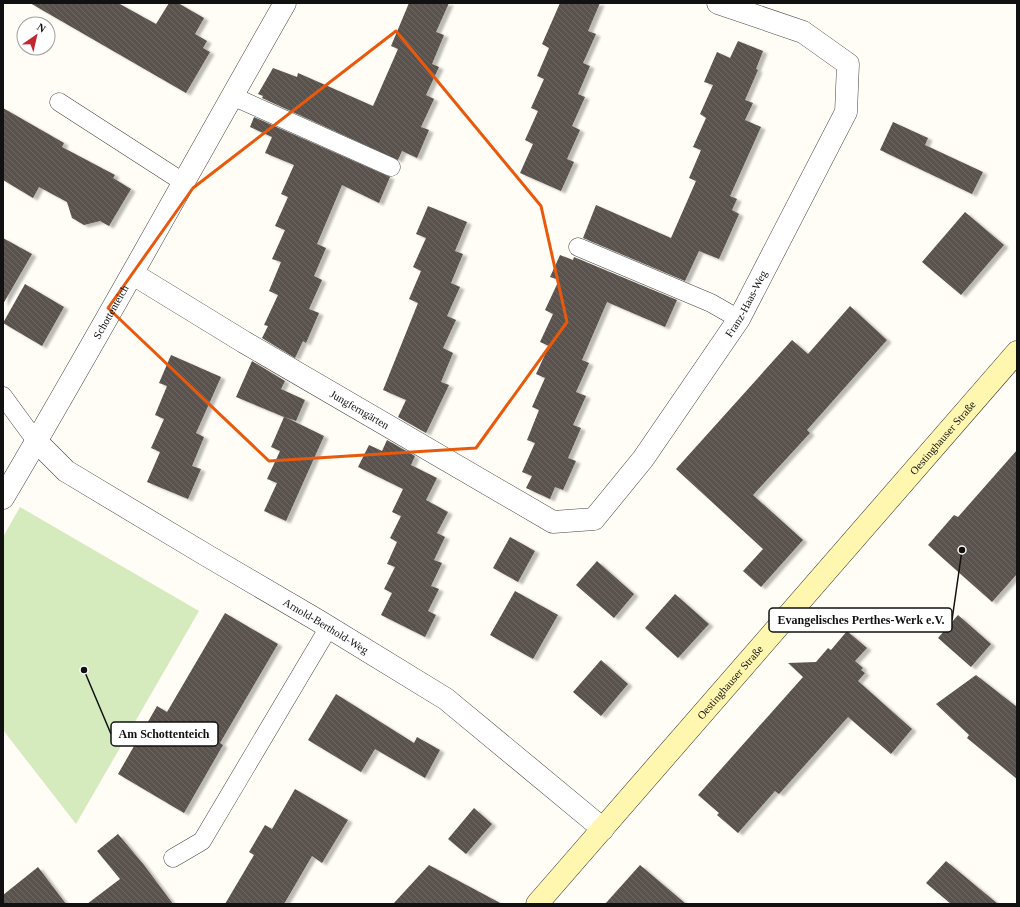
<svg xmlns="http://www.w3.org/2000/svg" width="1020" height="907" font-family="Georgia,serif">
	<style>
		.park { fill: #d5ebbd }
		.building { fill: url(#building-back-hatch); filter: url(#shadow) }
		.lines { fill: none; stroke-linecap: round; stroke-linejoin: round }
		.lane-casing { stroke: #444; stroke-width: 19 }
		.street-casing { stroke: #444; stroke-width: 23 }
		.secondary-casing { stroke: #333; stroke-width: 23 }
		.lane { stroke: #fff; stroke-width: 18 }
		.street { stroke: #fff; stroke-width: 22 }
		.secondary { stroke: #fff6b0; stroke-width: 22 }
		.marked { fill: none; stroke: #e8590c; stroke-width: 3; stroke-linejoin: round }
		.labels { text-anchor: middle; stroke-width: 4; stroke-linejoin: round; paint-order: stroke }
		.street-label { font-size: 11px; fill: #111; stroke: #fff }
		.leader { fill: none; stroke: #111; stroke-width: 1.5 }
		.callout-dot { fill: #111; stroke: #fff; stroke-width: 1.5 }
		.callout { fill: #fff; stroke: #111; stroke-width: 1.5 }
		.callout-label { font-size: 12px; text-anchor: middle; font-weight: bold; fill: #111 }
	</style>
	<defs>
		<pattern id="building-back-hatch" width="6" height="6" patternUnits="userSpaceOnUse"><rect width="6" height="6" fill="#5a524d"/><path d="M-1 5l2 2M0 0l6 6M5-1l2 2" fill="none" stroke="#6d6662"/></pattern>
		<filter id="shadow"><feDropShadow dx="4.5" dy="2.5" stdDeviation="1" flood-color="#0004"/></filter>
	</defs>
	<rect width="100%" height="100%" fill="#fffdf5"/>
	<path class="park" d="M 20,507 L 199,611 L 76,824 L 3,730 L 3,537 Z"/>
	<path class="building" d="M 30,3 L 118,3 L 156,24 L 169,3 L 178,3 L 204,18 L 195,34 L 207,41 L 203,48 L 210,52 L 186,93 Z
		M 409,3 L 449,3 L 436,32 L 444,35 L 432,64 L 439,67 L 426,95 L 434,99 L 421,127 L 429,130 L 417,158 L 402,151 L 398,160 L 262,98 L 263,96 L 258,94 L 273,68 L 297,77 L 298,73 L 373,106 L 398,49 L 391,46 Z
		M 560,3 L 600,3 L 588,31 L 596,34 L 583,63 L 590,66 L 578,94 L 585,97 L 572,126 L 580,130 L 567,159 L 574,162 L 561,191 L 520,173 L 533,144 L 525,140 L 538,111 L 531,108 L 544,79 L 537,76 L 549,48 L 542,44 Z
		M 738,41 L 763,51 L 756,69 L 758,70 L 745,100 L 753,103 L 745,120 L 761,127 L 730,196 L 737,199 L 732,210 L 739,214 L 719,259 L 699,251 L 685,281 L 583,238 L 596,205 L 671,238 L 696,181 L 689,178 L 701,150 L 693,147 L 706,118 L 700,114 L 713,85 L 704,82 L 717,52 L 730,58 Z
		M 3,108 L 64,143 L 62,147 L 115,175 L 113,178 L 131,189 L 109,226 L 100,221 L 84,225 L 72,218 L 67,202 L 39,187 L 33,198 L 3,180 Z
		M 254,117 L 390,177 L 379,203 L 342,185 L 317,244 L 326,248 L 314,276 L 322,280 L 309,309 L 319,313 L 306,343 L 303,341 L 295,358 L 262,338 L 268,326 L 264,325 L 278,295 L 269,291 L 281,262 L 272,259 L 285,230 L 275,226 L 288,197 L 281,194 L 294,165 L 265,153 L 272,137 L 250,127 Z
		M 893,122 L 928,138 L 925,145 L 983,172 L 972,194 L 880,150 Z
		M 428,206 L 467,222 L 455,251 L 463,254 L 451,283 L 460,287 L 447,316 L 456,320 L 443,348 L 453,353 L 441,382 L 449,385 L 426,433 L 398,417 L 406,400 L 383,390 L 418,303 L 409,299 L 421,271 L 413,267 L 426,238 L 416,234 Z
		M 965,212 L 1004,245 L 961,295 L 922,262 Z
		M 3,238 L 32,254 L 3,304 Z
		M 560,255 L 573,260 L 574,257 L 677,300 L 665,327 L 607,302 L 582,360 L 589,363 L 576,392 L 586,396 L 573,425 L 581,428 L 568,458 L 576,461 L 563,490 L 555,487 L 550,499 L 526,488 L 532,476 L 522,472 L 535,443 L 527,440 L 539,410 L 532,407 L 545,378 L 536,374 L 549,346 L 540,342 L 553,314 L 545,310 L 559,280 L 550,277 Z
		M 25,284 L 64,307 L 42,346 L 3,323 Z
		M 850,306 L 887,340 L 807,430 L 810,433 L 753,495 L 803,540 L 761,587 L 743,571 L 763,549 L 676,469 L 792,340 L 808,354 Z
		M 171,355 L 221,377 L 196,433 L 204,437 L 192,466 L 201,469 L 188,499 L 147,482 L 160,452 L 151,448 L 164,419 L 155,415 L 167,386 L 159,383 Z
		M 252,361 L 285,381 L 281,389 L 305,400 L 296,421 L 285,417 L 324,436 L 286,521 L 264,511 L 277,483 L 267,479 L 280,451 L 271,447 L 284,417 L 236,397 Z
		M 387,440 L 415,456 L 411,465 L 437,478 L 426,500 L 448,512 L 437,533 L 445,537 L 434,560 L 442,563 L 431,586 L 439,589 L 428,611 L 436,615 L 425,637 L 381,615 L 392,593 L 384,589 L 395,567 L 387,564 L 397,542 L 390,538 L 401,516 L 392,512 L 403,489 L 358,467 L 369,445 L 382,451 Z
		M 1017,450 L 1017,574 L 992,602 L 928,545 L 954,515 L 958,517 Z
		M 510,537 L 535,551 L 518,582 L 493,568 Z
		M 597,561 L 634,594 L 614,618 L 576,585 Z
		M 515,591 L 558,615 L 533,659 L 490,635 Z
		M 675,594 L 709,624 L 678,658 L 645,628 Z
		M 225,613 L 278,644 L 220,743 L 223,745 L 184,813 L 118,774 L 157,706 L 167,712 Z
		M 958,615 L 991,644 L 971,667 L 938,638 Z
		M 847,631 L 867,648 L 855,661 L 863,668 L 861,670 L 865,673 L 858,681 L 912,729 L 891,754 L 848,717 L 779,794 L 775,791 L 738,833 L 717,815 L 719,813 L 698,795 L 803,677 L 788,663 L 816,662 L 828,648 L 831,650 Z
		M 601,660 L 628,684 L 601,716 L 573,692 Z
		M 976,675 L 1017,707 L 1017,779 L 967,738 L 969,735 L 936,704 Z
		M 336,694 L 414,743 L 417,737 L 440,750 L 425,778 L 375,749 L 361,772 L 308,740 Z
		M 295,789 L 348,820 L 322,863 L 312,856 L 284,904 L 225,904 L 254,855 L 249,852 L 265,825 L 272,829 Z
		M 474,808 L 492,824 L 466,854 L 448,839 Z
		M 118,834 L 144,865 L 173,904 L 87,904 L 120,879 L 97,851 Z
		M 946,861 L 998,904 L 951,904 L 926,883 Z
		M 429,865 L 502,904 L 393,904 Z
		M 640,865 L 686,904 L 605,904 Z
		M 38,867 L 66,904 L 3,904 L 3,895 Z"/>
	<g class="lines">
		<defs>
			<path id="lane" d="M 232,96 L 391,167
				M 59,102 L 183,182
				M 578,247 L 711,303 L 739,319
				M 3,396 L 36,441
				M 173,858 L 202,841 L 329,627"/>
			<g id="street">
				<path id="s1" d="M 133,274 L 244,342 L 553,522 L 594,519 L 643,459 L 739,319 L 846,112 L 848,64 L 803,32 L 718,3"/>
				<path id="s2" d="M 36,441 L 66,471 L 206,555 L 317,620 L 446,699 L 603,829"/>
				<path id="s3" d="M 3,498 C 100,334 191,168 285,3"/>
			</g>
			<g id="secondary">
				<path id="s4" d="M 537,904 L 1017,352"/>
			</g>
		</defs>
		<use href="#lane" class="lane-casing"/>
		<use href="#street" class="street-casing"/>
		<use href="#secondary" class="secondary-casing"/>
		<use href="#lane" class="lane"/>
		<use href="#street" class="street"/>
		<use href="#secondary" class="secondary"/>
	</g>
	<path class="marked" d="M 396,31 L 541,206 L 567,322 L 476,448 L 269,461 L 108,308 L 193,188 Z"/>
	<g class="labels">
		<g class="street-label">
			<text dy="4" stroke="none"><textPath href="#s1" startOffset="793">Franz-Haas-Weg</textPath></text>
			<text dy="4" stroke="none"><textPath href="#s3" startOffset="215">Schottenteich</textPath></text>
			<text dy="4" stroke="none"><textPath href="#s1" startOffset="264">Jungferngärten</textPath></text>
			<text dy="4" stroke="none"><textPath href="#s4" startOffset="618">Oestinghauser Straße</textPath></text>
			<text dy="4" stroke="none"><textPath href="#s2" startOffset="345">Arnold-Berthold-Weg</textPath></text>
			<text dy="4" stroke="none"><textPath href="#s4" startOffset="294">Oestinghauser Straße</textPath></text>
		</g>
	</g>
	<path class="leader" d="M962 550L952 620M84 670L111 734"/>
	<g class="callout-dot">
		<circle cx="962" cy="550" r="4"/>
		<circle cx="84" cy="670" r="4"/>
	</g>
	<g class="callout">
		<rect x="769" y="608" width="183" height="24" rx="4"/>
		<rect x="111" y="722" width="107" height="24" rx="4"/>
	</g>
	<g class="callout-label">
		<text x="861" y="624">Evangelisches Perthes-Werk e.V.</text>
		<text x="164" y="738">Am Schottenteich</text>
	</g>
	<rect width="1020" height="907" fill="none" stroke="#111111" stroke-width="8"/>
	<g transform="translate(36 36) rotate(34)"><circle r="19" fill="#ffffff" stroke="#a0a0a0"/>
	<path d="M0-3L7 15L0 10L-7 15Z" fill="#c4262e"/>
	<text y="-6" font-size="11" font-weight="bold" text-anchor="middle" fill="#111111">N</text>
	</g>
</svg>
